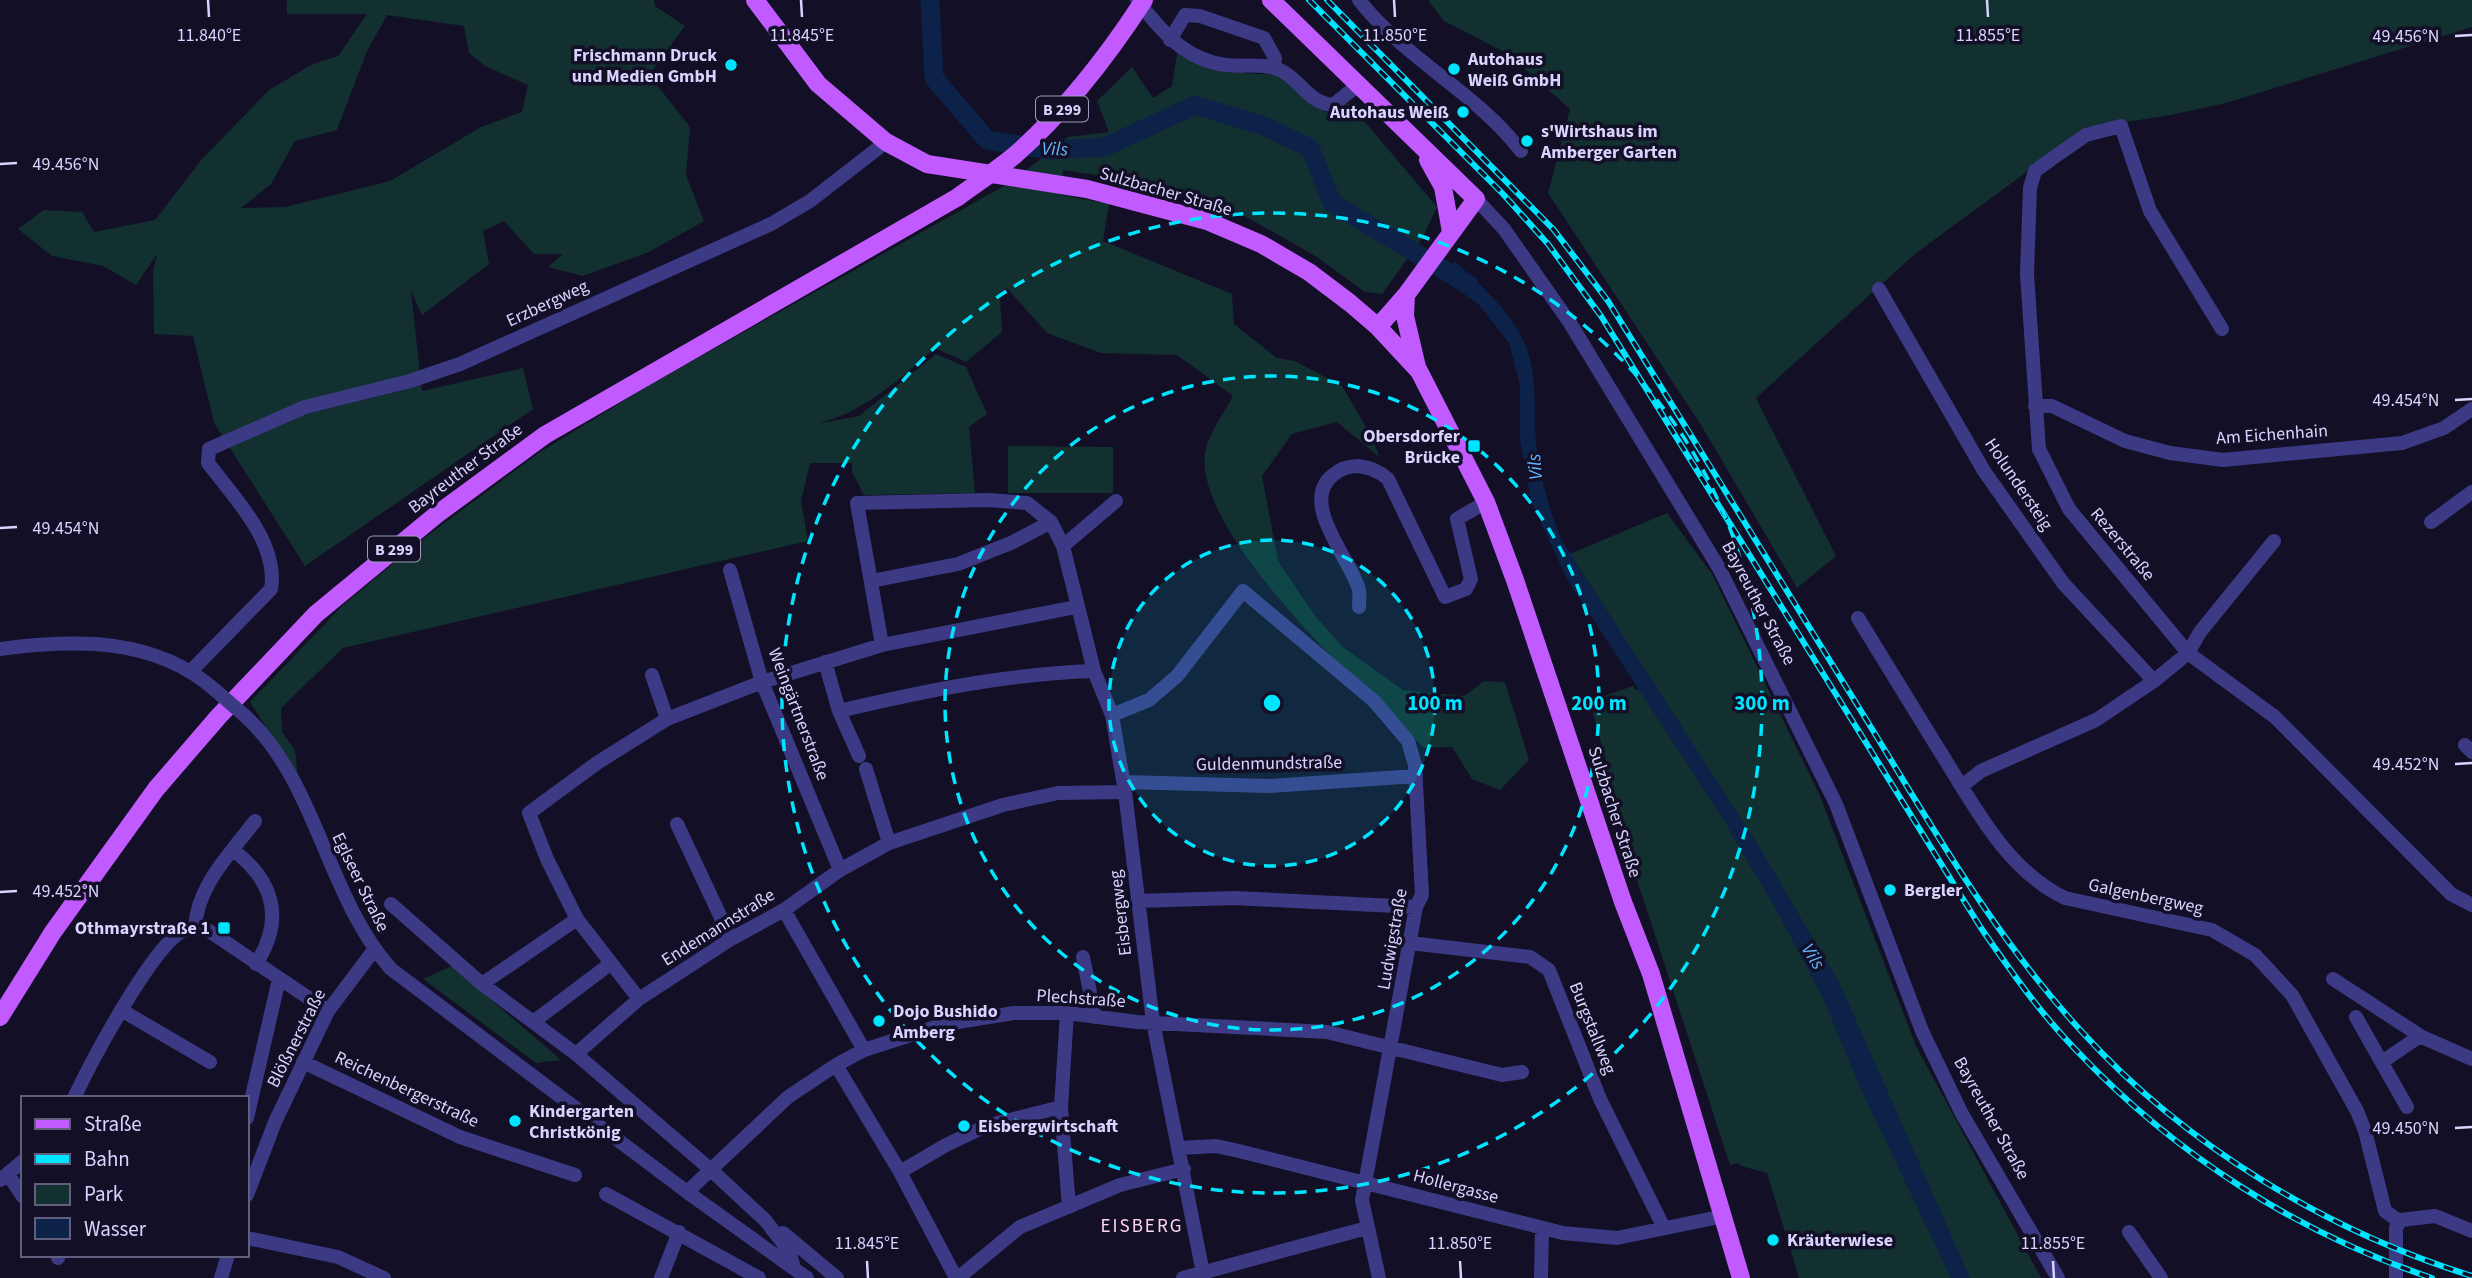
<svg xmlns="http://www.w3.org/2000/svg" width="2472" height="1278" font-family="'Source Sans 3',sans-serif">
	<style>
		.green { fill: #12302f; fill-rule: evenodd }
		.water { fill: #0c2248 }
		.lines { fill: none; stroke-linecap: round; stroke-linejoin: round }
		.river { stroke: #0c2248; stroke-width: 19 }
		.minor { stroke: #3d3a85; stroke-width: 14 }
		.major { stroke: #c25bff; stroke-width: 18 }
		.rail-casing { stroke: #00e5ff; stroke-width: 6 }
		.rail { stroke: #130f26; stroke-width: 3.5; stroke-dasharray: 10; stroke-linecap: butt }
		.minor-bridge { stroke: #3d3a85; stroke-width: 14 }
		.major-bridge { stroke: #c25bff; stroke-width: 18 }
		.ticks { fill: none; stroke: #d9d4ff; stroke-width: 2.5 }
		.ring { fill: none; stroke: #00e5ff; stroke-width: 3.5; stroke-dasharray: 12 9 }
		.poi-dot { fill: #00e5ff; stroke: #130f26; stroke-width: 2.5 }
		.labels { text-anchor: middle; stroke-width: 7; stroke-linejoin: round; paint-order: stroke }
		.shield { fill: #130f26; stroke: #9e99be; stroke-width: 2 }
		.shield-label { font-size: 16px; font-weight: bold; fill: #d9d4ff }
		.poi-label { font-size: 18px; font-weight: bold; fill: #d9d4ff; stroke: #130f26; text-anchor: start }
		.street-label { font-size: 18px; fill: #d9d4ff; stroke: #130f26 }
		.water-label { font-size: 19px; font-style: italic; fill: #62b6ff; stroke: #130f26 }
		.neighbourhood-label { font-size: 19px; letter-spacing: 2px; fill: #ffd6f0; stroke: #130f26 }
		.ticks-label { font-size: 18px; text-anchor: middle; fill: #d9d4ff; stroke: #130f26; stroke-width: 7; stroke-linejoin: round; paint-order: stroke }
		.centre { fill: #00e5ff; stroke: #130f26; stroke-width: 3.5 }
		.ring-label { font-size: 21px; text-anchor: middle; font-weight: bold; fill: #00e5ff; stroke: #130f26; stroke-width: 7; stroke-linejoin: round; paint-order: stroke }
	</style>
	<rect width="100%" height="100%" fill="#130f26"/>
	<path class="green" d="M 287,0 L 654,0 L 655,6 L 685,26 L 649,75 L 690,127 L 686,175 L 704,221 L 649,252 L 583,276 L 548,267 L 563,254 L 534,254 L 504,221 L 483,231 L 489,264 L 422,315 L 411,291 L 422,391 L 523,368 L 533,409 L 305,566 L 214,423 L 193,336 L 154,334 L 153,272 L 157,254 L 136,285 L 103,266 L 52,256 L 18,229 L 44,210 L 82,212 L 94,232 L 155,220 L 202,159 L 269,90 L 313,64 L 338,56 L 367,14 L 287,14 ZM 387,15 L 464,26 L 469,53 L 485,66 L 528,85 L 522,112 L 481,127 L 390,181 L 285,207 L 241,208 L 271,184 L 295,141 L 337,130 L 367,51 Z
		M 1428,0 L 2472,0 L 2472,27 L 2226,103 L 2171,115 L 2087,128 L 1916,253 L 1756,398 L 1836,556 L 1797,588 L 1701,425 L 1548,193 L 1570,109 L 1508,54 L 1444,21 Z
		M 1178,48 L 1227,72 L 1279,75 L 1325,112 L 1349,103 L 1437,207 L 1423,237 L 1382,294 L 1365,292 L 1314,255 L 1239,213 L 1123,179 L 1063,170 L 1062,195 L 1109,204 L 1103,241 L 1232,294 L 1234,324 L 1277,358 L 1295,361 L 1342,386 L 1373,439 L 1379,457 L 1337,422 L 1292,434 L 1262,476 L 1278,561 L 1315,616 L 1344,648 L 1403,690 L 1464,696 L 1484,681 L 1505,682 L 1529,760 L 1500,790 L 1472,779 L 1452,747 L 1424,748 C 1367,691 1194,536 1205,453 C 1208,433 1224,414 1233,396 L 1177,355 L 1101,353 L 1047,333 L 1007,288 L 1000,298 L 1002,332 L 966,362 L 935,348 C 898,380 866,411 817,424 L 859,416 L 936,354 L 966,367 L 987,414 L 969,427 L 975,493 L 864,495 L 852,472 L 852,463 L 810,463 L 801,501 L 808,541 L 343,648 L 281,708 L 282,732 L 295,750 L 298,778 L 250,702 L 342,606 L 419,542 L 540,452 L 653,383 L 1011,182 L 1068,137 L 1109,132 L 1097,101 L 1132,67 L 1153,98 L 1172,86 Z
		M 1008,446 L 1113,447 L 1113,493 L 1008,493 Z
		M 1667,513 L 1712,574 L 1820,796 L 1916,1046 L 2041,1278 L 1799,1278 L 1767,1173 L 1741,1166 L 1739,1163 L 1730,1165 L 1638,883 L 1590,701 L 1633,686 L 1636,690 L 1650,685 L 1565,556 Z
		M 452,966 L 561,1060 L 536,1063 L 423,979 Z"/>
	<path class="water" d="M 1455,261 C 1479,284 1507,307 1522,338 C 1540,372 1532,414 1537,450 C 1541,482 1550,510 1561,539 L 1758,845 L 1840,984 L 1970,1278 L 1951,1278 L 1860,1087 L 1822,996 L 1777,911 L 1723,819 L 1567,579 L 1531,501 L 1520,441 L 1520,385 L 1509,343 L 1479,305 L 1442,278 Z"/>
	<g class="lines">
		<path class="river" d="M 930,0 L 934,78 L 987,140 L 1051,150 L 1105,147 L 1195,105 L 1264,126 L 1310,148 L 1332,203 L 1469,285"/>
		<path class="minor" d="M 1137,0 C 1161,31 1185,60 1226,65 C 1244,67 1264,63 1280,70 C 1301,80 1308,103 1333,105 L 1358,85
			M 1359,0 C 1406,60 1476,92 1521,151
			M 1170,40 L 1185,15 L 1200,16 L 1264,38 L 1275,58 L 1273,67
			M 1476,199 L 1504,229 L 1570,323 L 1719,568 L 1836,804 L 1922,1031 L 1962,1114 L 2058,1278
			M 1879,289 L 1984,471 L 2063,583 L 2154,681
			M 2222,329 L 2150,211 L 2121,126 L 2086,135 L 2050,160 L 2035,171 L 2030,188 L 2027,274 L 2039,449 L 2069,509 L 2188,653 L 2275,717 L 2451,894 L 2472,905
			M 2035,406 L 2052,406 L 2125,441 L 2170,453 L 2223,460 L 2402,443 L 2444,428 L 2472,409
			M 2431,522 L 2472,492
			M 1063,546 L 1116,501
			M 730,570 L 762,682 L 840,870
			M 871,581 L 958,564 L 1011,543 L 1051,522
			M 1359,607 C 1359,602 1360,595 1359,590 C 1351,559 1298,503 1333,475 C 1340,469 1349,466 1358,466 C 1370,467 1379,471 1388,479 L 1445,597 L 1466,589 L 1471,579 L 1457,519 L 1486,502
			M 1858,618 C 1884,660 1910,703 1936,745 C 1971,800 2004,869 2065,898 L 2212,930 L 2255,955 L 2292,995 L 2357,1111 L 2365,1131 L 2385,1211 L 2400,1222
			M 882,645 L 857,503 L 988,500 L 1027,503 L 1051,522 L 1063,546 L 1094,671 L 1112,715 L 1125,792 L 1153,1022 L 1204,1278
			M 0,649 C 75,639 155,637 215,690
			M 825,662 L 839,711 L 859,756
			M 190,672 L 271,589 C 279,543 234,497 208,463 L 209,449 L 305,407 L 410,381 L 460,364 L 771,224 L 810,201 L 886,142
			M 652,675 L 667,719
			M 839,711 C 924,691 1006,674 1094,671
			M 244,715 C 317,780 326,896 391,969 L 687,1192 L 807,1278
			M 1112,715 L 1149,700 L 1177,676 L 1243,591 L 1374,701 L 1408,741 L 1415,765 L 1422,895 L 1416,907 L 1362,1200 L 1379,1278
			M 2465,745 L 2472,752
			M 866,769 L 889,843
			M 1124,782 L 1269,786 L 1416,776
			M 1962,786 L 1981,771 L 2096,720 L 2154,681 L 2188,653 L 2200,632 L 2274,541
			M 677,824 L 731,939
			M 233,850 C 274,881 285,919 256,964
			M 1137,901 L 1234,898 L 1416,907
			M 391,904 L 482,984 L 576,1054 L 710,1169 L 765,1220 L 789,1251 L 794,1268
			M 784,910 L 864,1050
			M 195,928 C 197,886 230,854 255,821
			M 1410,943 L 1530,957 L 1549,970 L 1600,1099 L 1664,1228
			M 1083,957 L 1095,1017
			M 2333,979 L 2422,1037 L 2472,1059
			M 482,984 L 577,919
			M 639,999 L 577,919 L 547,859 L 529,813 L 597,763 L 667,719 L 762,682 L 882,645 L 1076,607
			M 121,1010 L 210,1062
			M 1067,1013 L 1061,1107 L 1069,1207
			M 2356,1017 L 2407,1107
			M 533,1022 L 610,964
			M 576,1054 L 639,999 L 731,939 L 784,910 L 840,870 L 889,843 L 1003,805 L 1058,793 L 1125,792
			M 303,1062 L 460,1137 L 575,1175
			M 2382,1062 L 2420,1036
			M 836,1065 L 900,1172 L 956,1278
			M 74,1098 C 90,1064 152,946 183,931 C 191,927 200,928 209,931 L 328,1011
			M 247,1118 L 279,979
			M 1180,1148 L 1216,1146 L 1239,1151 L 1563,1233 L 1617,1238 L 1724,1216
			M 900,1172 L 946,1145 L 986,1126 L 1061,1107
			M 8,1174 L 23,1197
			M 0,1180 L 23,1161
			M 687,1192 L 788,1097 L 836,1065 L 864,1050 L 945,1024 L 1014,1013 L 1067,1013 L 1137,1022 L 1327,1032 L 1502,1075 L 1522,1072
			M 606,1194 L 759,1278
			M 247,1195 L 275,1122 L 328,1011 L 374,950
			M 2129,1232 L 2161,1278
			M 783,1233 L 837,1278
			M 247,1238 L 338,1257 L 384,1278
			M 57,1255 L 58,1258
			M 221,1278 L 228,1255
			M 661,1278 L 679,1232
			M 958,1278 L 1020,1227 L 1120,1185 L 1184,1169
			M 1183,1278 L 1367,1228
			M 1541,1278 L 1542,1229
			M 2396,1278 L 2396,1228 L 2401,1220 L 2435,1216 L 2472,1231"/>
		<path class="major" d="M 755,0 L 818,84 L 886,142 L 927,164 L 1087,189 L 1207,221 L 1261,244 L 1309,272 L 1350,303 L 1378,327 L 1419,371 L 1486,502 L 1515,580 L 1623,902 L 1651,974 L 1741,1278
			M 1271,0 L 1476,199 L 1406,295 L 1378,327
			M 1428,160 L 1443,187 L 1451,232
			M 1406,295 L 1405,316 L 1417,367
			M 0,1017 L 53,932 L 156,789 L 219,716 L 316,614 L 436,515 L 545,435 L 958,197"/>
		<defs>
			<path id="rail" d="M 1309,0 L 1503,194 L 1548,244 L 1601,316 L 1981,928 C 2010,970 2040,1013 2076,1050 C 2174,1154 2297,1233 2432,1278
				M 1327,0 L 1554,230 L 1608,301 C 1688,430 1768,560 1848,690 C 1921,807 1989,932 2083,1033 C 2186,1146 2327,1231 2472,1276"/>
		</defs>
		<use href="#rail" class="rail-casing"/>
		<use href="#rail" class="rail"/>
		<path class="minor-bridge" d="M 215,690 L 244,715"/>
		<path class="major-bridge" d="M 958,197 C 977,183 997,170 1015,155 C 1066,110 1107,57 1144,0"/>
	</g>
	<path class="ticks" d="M 208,0 L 209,17M 801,0 L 802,17M 1394,0 L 1395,17M 1987,0 L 1988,17M 2455,36 L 2472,35M 0,164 L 17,163M 2455,400 L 2472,399M 0,528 L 17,527M 2455,764 L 2472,763M 0,892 L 17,891M 2455,1128 L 2472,1127M 867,1261 L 868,1278M 1460,1261 L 1461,1278M 2053,1261 L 2054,1278"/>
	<circle cx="1272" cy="703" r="163" fill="#00e5ff" fill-opacity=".12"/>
	<g class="ring">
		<circle cx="1272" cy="703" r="163"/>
		<circle cx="1272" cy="703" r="327"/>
		<circle cx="1272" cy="703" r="490"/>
	</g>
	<g class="poi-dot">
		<circle cx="731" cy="65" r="7"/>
		<circle cx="1454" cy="69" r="7"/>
		<circle cx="1463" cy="112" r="7"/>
		<circle cx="1527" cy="141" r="7"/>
		<rect x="1467" y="439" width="14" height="14" rx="3.5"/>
		<circle cx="1890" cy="890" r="7"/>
		<rect x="217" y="921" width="14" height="14" rx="3.5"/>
		<circle cx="879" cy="1021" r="7"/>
		<circle cx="515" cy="1121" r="7"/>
		<circle cx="964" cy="1126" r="7"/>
		<circle cx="1773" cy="1240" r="7"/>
	</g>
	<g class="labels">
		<g class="shield">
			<rect x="1036" y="96.5" width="52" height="25" rx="5"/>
			<rect x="368" y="536.5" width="52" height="25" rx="5"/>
		</g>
		<g class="shield-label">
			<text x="1062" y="115">B 299</text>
			<text x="394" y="555">B 299</text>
		</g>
		<g class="poi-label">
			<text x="717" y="61" text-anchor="end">Frischmann Druck<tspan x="717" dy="21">und Medien GmbH</tspan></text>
			<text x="1468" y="65">Autohaus<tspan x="1468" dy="21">Weiß GmbH</tspan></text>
			<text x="1449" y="118" text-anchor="end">Autohaus Weiß</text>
			<text x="1541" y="137">s'Wirtshaus im<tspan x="1541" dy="21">Amberger Garten</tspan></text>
			<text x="1460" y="442" text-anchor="end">Obersdorfer<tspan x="1460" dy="21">Brücke</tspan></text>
			<text x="1904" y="896">Bergler</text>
			<text x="210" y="934" text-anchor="end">Othmayrstraße 1</text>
			<text x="893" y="1017">Dojo Bushido<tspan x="893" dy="21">Amberg</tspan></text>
			<text x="529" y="1117">Kindergarten<tspan x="529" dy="21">Christkönig</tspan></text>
			<text x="978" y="1132">Eisbergwirtschaft</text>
			<text x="1787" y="1246">Kräuterwiese</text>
		</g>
		<g class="street-label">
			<text transform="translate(1166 191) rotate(16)" y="6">Sulzbacher Straße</text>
			<text transform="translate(547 303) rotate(-25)" y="6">Erzbergweg</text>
			<text transform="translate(2272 434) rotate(-4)" y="6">Am Eichenhain</text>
			<text transform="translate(465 468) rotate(-37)" y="6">Bayreuther Straße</text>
			<text transform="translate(2019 484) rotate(56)" y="6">Holundersteig</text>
			<text transform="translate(2123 544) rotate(50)" y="6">Rezerstraße</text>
			<text transform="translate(1759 603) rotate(62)" y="6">Bayreuther Straße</text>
			<text transform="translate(799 714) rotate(69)" y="6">Weingärtnerstraße</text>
			<text transform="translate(1269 763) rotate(-1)" y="6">Guldenmundstraße</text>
			<text transform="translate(1615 812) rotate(72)" y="6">Sulzbacher Straße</text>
			<text transform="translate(361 882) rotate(64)" y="6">Eglseer Straße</text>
			<text transform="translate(2146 896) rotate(12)" y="6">Galgenbergweg</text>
			<text transform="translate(1120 913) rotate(-97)" y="6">Eisbergweg</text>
			<text transform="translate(718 927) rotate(-32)" y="6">Endemannstraße</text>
			<text transform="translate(1392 939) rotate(-80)" y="6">Ludwigstraße</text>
			<text transform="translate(1081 998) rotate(4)" y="6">Plechstraße</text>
			<text transform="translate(1593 1028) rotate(68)" y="6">Burgstallweg</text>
			<text transform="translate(296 1038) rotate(-63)" y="6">Blößnerstraße</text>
			<text transform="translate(407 1089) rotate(25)" y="6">Reichenbergerstraße</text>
			<text transform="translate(1992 1118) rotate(61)" y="6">Bayreuther Straße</text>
			<text transform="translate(1456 1186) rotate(15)" y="6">Hollergasse</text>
		</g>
		<g class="water-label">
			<text transform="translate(1055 148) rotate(2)" y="7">Vils</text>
			<text transform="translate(1534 467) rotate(-94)" y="7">Vils</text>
			<text transform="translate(1814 956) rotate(58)" y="7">Vils</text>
		</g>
		<g class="neighbourhood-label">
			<text x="1142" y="1232">EISBERG</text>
		</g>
	</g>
	<g class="ticks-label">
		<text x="209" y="41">11.840°E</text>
		<text x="802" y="41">11.845°E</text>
		<text x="1395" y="41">11.850°E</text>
		<text x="1988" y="41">11.855°E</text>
		<text x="2406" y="42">49.456°N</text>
		<text x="66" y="170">49.456°N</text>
		<text x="2406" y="406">49.454°N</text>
		<text x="66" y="534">49.454°N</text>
		<text x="2406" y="770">49.452°N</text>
		<text x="66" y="897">49.452°N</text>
		<text x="2406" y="1134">49.450°N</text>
		<text x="867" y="1249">11.845°E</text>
		<text x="1460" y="1249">11.850°E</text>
		<text x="2053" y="1249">11.855°E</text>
	</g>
	<circle cx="1272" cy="703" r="10" class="centre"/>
	<g class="ring-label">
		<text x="1435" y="710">100 m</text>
		<text x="1599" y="710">200 m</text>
		<text x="1762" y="710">300 m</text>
	</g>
	<rect x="21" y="1096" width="228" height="161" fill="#130f26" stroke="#625e7d" stroke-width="2"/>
	<rect x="35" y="1119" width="35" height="10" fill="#c25bff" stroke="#625e7d" stroke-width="2"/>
	<text x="84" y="1131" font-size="21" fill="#d9d4ff">Straße</text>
	<rect x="35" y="1154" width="35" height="10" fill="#00e5ff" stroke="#625e7d" stroke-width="2"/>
	<text x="84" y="1166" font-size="21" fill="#d9d4ff">Bahn</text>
	<rect x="35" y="1184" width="35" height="21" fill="#12302f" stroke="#625e7d" stroke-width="2"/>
	<text x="84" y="1201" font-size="21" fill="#d9d4ff">Park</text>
	<rect x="35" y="1218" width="35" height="21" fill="#0c2248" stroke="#625e7d" stroke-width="2"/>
	<text x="84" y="1236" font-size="21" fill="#d9d4ff">Wasser</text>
</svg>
